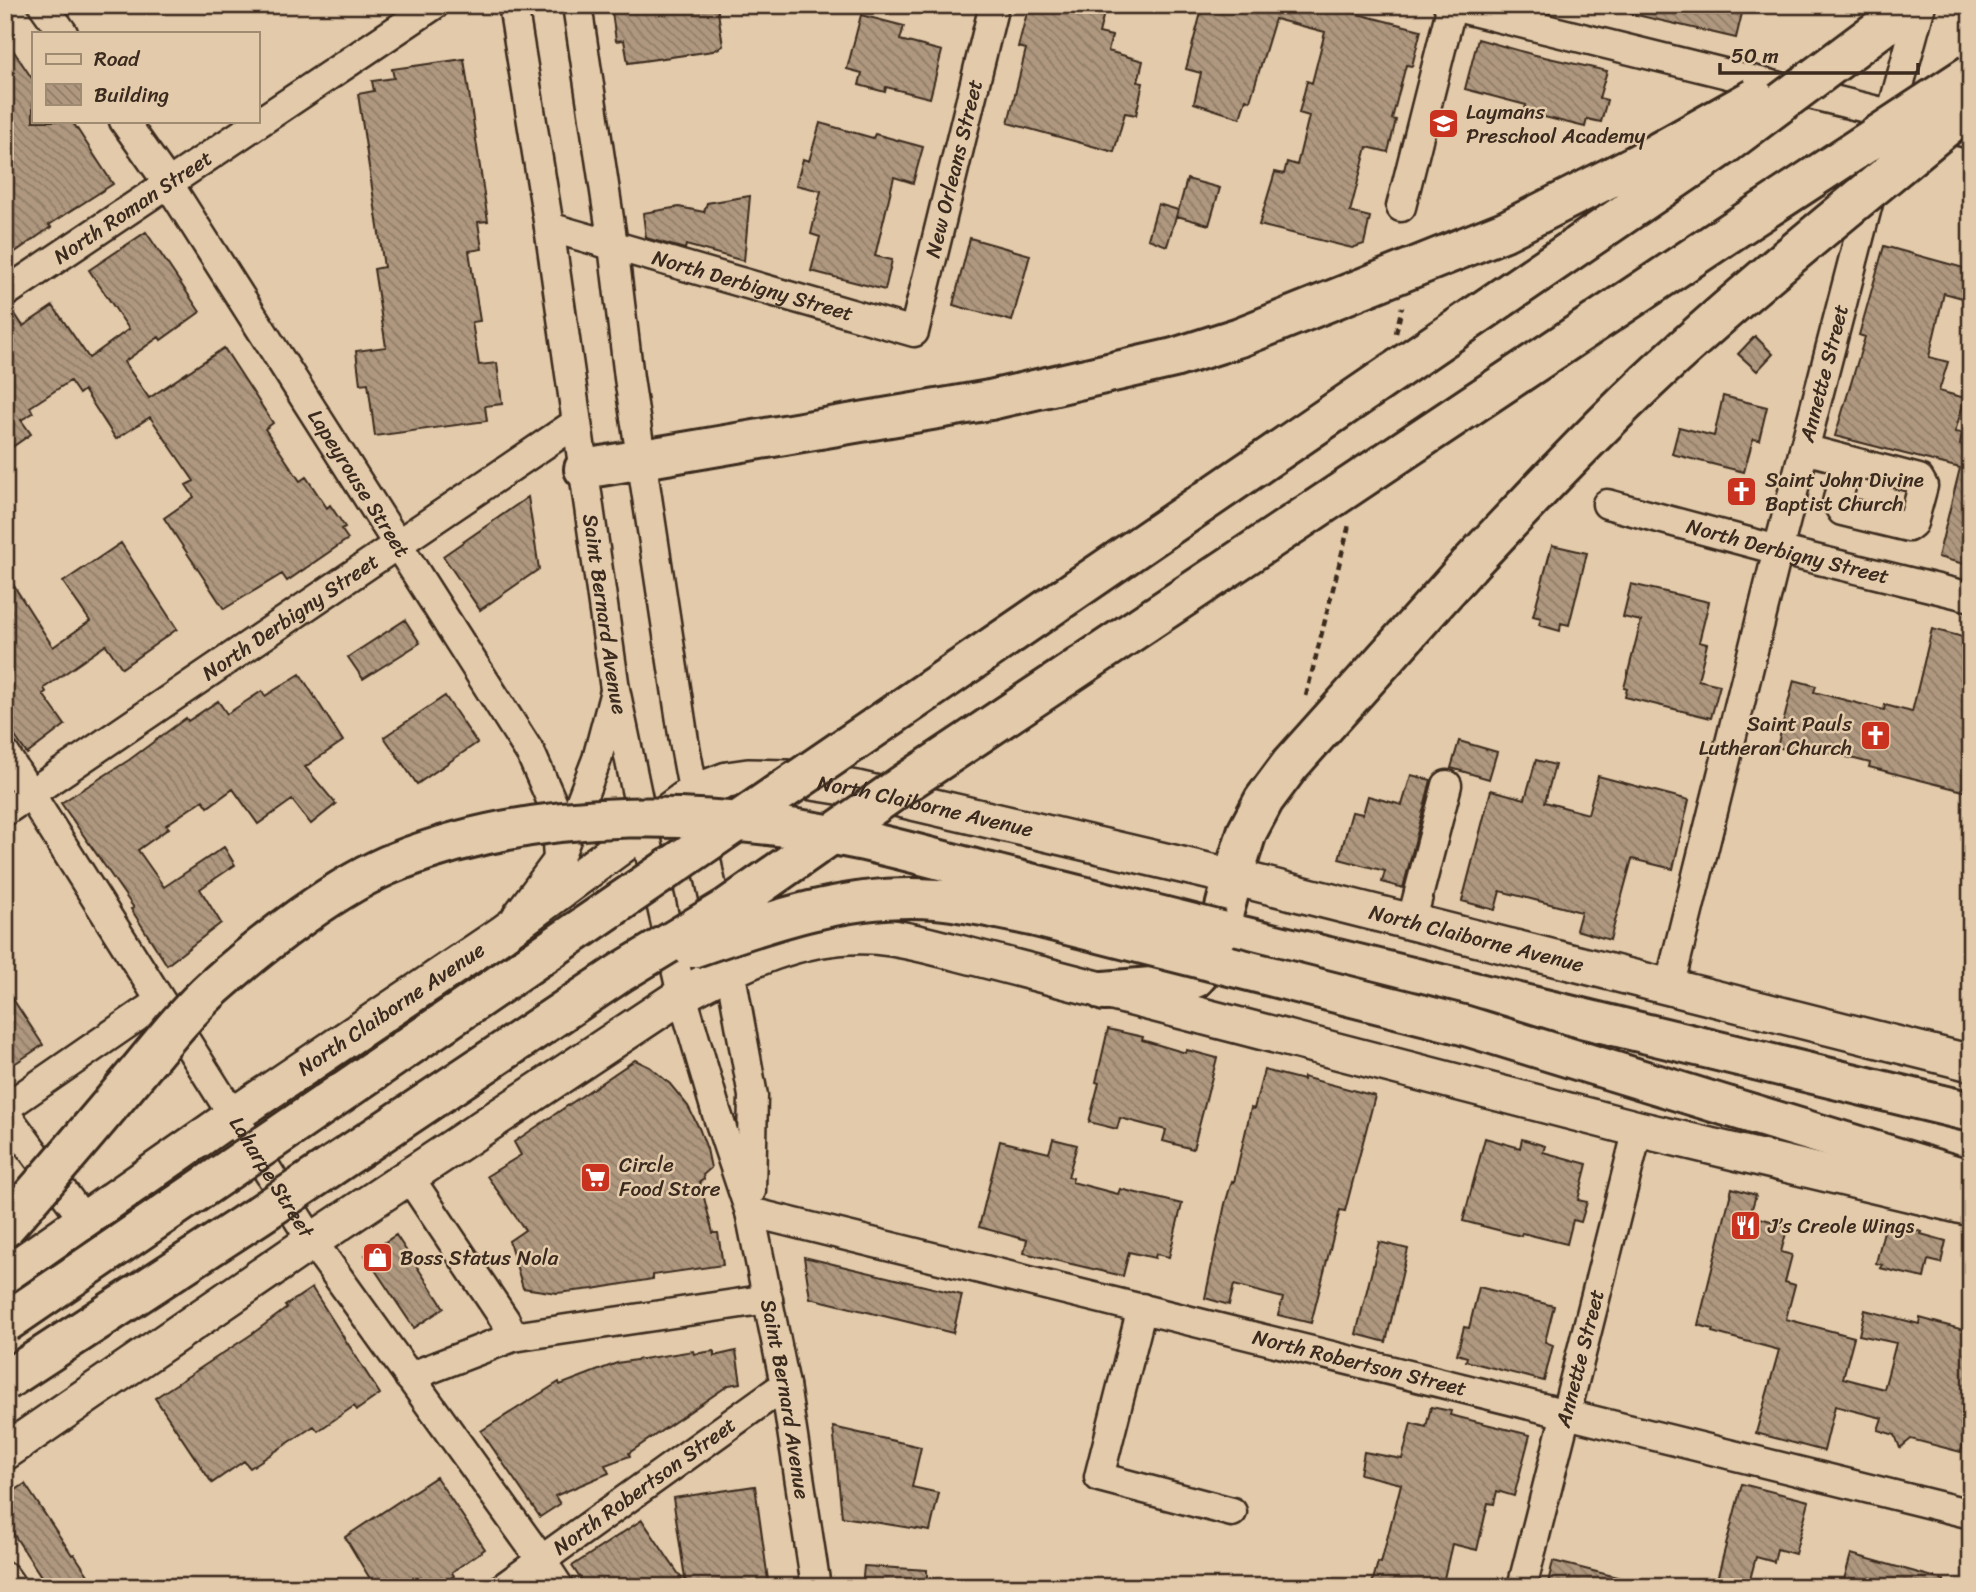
<svg xmlns="http://www.w3.org/2000/svg" width="1976" height="1592" font-family="Sriracha,sans-serif">
	<style>
		.building { fill: url(#building-back-hatch); stroke: #3b2a1e; stroke-width: 2 }
		.lines { fill: none; stroke-linecap: round; stroke-linejoin: round }
		.minor-casing { stroke: #3b2a1e; stroke-width: 33 }
		.major-casing { stroke: #3b2a1e; stroke-width: 40 }
		.highway-casing { stroke: #3b2a1e; stroke-width: 44 }
		.path { stroke: #3b2a1e; stroke-width: 4.5; stroke-dasharray: 7 5; stroke-linecap: butt }
		.minor { stroke: #e2caaa; stroke-width: 28 }
		.major { stroke: #e2caaa; stroke-width: 35 }
		.highway { stroke: #e2caaa; stroke-width: 38 }
		.highway-bridge-casing { stroke: #3b2a1e; stroke-width: 44; stroke-linecap: butt }
		.highway-bridge { stroke: #e2caaa; stroke-width: 38 }
		.labels { text-anchor: middle; stroke-width: 5; stroke-linejoin: round; paint-order: stroke }
		.poi-label { font-size: 21px; fill: #3b2a1e; stroke: #e2caaa; text-anchor: start }
		.street-label { font-size: 21px; fill: #3b2a1e; stroke: #e2caaa }
	</style>
	<defs>
		<pattern id="building-back-hatch" width="6" height="6" patternUnits="userSpaceOnUse" patternTransform="scale(1.75)"><rect width="6" height="6" fill="#af987f"/><path d="M-1 5l2 2M0 0l6 6M5-1l2 2" fill="none" stroke="#907c67"/></pattern>
	</defs>
	<rect width="100%" height="100%" fill="#e2caaa"/>
	<filter id="ink" filterUnits="userSpaceOnUse"><feTurbulence type="fractalNoise" baseFrequency=".0143" numOctaves="2"/><feDisplacementMap in="SourceGraphic" scale="14" xChannelSelector="R" yChannelSelector="G"/><feConvolveMatrix kernelMatrix="1 2 1 2 8 2 1 2 1" color-interpolation-filters="sRGB"/></filter>
	<g filter="url(#ink)">
		<path class="building" d="M 611,5 L 717,5 L 723,46 L 713,51 L 628,63 L 624,40 L 616,41 Z
			M 1029,5 L 1106,5 L 1099,33 L 1112,36 L 1108,51 L 1143,61 L 1138,82 L 1143,83 L 1136,115 L 1125,113 L 1114,152 L 1008,123 L 1026,49 L 1018,47 Z
			M 1203,5 L 1322,5 L 1421,30 L 1412,66 L 1406,65 L 1392,119 L 1396,120 L 1388,152 L 1367,147 L 1350,212 L 1370,217 L 1364,244 L 1352,248 L 1259,225 L 1275,172 L 1284,174 L 1287,162 L 1297,165 L 1309,116 L 1299,113 L 1307,81 L 1312,83 L 1325,32 L 1275,19 L 1250,101 L 1246,99 L 1240,118 L 1194,103 L 1201,73 L 1186,69 Z
			M 1629,5 L 1744,5 L 1736,38 L 1628,13 Z
			M 861,15 L 904,26 L 900,40 L 942,51 L 930,98 L 886,87 L 885,92 L 859,85 L 862,73 L 847,69 Z
			M 5,38 L 33,80 L 33,121 L 72,121 L 113,184 L 49,225 L 51,227 L 5,259 Z
			M 1478,39 L 1531,54 L 1607,71 L 1599,98 L 1607,100 L 1601,122 L 1587,119 L 1585,127 L 1524,112 L 1526,105 L 1465,89 Z
			M 464,59 L 488,221 L 478,222 L 482,249 L 469,251 L 480,321 L 472,322 L 479,365 L 497,363 L 502,404 L 485,406 L 487,421 L 375,436 L 368,383 L 360,384 L 356,351 L 386,347 L 374,269 L 384,267 L 358,94 L 374,91 L 372,81 L 394,78 L 392,69 Z
			M 820,123 L 873,138 L 875,134 L 923,147 L 913,183 L 894,177 L 875,256 L 892,260 L 885,290 L 811,271 L 820,237 L 811,234 L 821,191 L 796,185 L 803,159 L 809,161 Z
			M 1187,179 L 1220,188 L 1209,225 L 1177,216 Z
			M 750,196 L 744,261 L 686,245 L 685,249 L 646,238 L 643,213 L 679,207 L 704,212 L 707,203 Z
			M 1158,204 L 1178,210 L 1167,246 L 1148,239 Z
			M 146,232 L 200,312 L 161,340 L 159,337 L 124,362 L 149,398 L 224,348 L 273,423 L 265,429 L 300,481 L 306,477 L 327,508 L 330,505 L 345,527 L 341,529 L 348,539 L 287,581 L 282,574 L 224,609 L 164,518 L 194,497 L 186,485 L 194,481 L 150,417 L 116,439 L 84,390 L 79,394 L 70,381 L 30,407 L 33,413 L 21,420 L 31,434 L 5,452 L 5,310 L 11,308 L 23,326 L 53,306 L 89,358 L 129,329 L 89,270 Z
			M 970,238 L 1030,255 L 1012,321 L 953,305 Z
			M 1884,246 L 1971,270 L 1971,281 L 1966,299 L 1944,293 L 1929,357 L 1948,362 L 1939,391 L 1965,398 L 1955,432 L 1962,433 L 1960,445 L 1971,448 L 1971,566 L 1938,557 L 1960,468 L 1835,436 L 1865,337 L 1859,335 Z
			M 1755,336 L 1773,354 L 1757,371 L 1738,354 Z
			M 1723,396 L 1767,407 L 1759,440 L 1753,439 L 1744,472 L 1672,454 L 1679,427 L 1714,436 Z
			M 528,497 L 539,569 L 480,610 L 443,556 Z
			M 121,543 L 177,629 L 122,668 L 106,645 L 44,688 L 46,692 L 43,694 L 65,725 L 27,754 L 5,722 L 5,572 L 53,647 L 90,621 L 63,582 Z
			M 1552,545 L 1587,553 L 1569,625 L 1561,623 L 1560,631 L 1539,625 L 1541,618 L 1533,616 Z
			M 1631,584 L 1709,602 L 1699,642 L 1707,644 L 1698,680 L 1720,685 L 1711,718 L 1625,697 L 1627,689 L 1624,688 L 1641,621 L 1623,617 Z
			M 405,620 L 420,643 L 363,679 L 348,657 Z
			M 1932,629 L 1971,639 L 1971,793 L 1869,767 L 1870,763 L 1801,745 L 1800,753 L 1777,747 L 1794,680 L 1816,686 L 1814,692 L 1884,710 L 1885,705 L 1912,712 Z
			M 300,674 L 343,741 L 305,767 L 336,804 L 311,824 L 292,800 L 258,824 L 233,789 L 208,807 L 203,800 L 166,825 L 169,828 L 138,850 L 164,887 L 224,847 L 235,865 L 200,889 L 221,923 L 167,965 L 131,909 L 134,908 L 61,803 L 129,760 L 186,718 L 188,721 L 218,701 L 227,714 L 262,691 L 265,696 Z
			M 445,696 L 477,743 L 417,784 L 384,737 Z
			M 1459,741 L 1497,752 L 1489,779 L 1451,768 Z
			M 1536,760 L 1555,765 L 1545,802 L 1588,814 L 1598,776 L 1689,800 L 1673,869 L 1632,859 L 1610,940 L 1576,930 L 1581,912 L 1500,891 L 1495,910 L 1462,901 L 1491,790 L 1525,799 Z
			M 1411,775 L 1431,780 L 1403,888 L 1382,882 L 1385,871 L 1339,859 L 1352,812 L 1363,814 L 1368,796 L 1402,805 Z
			M 5,987 L 43,1045 L 5,1070 Z
			M 1108,1029 L 1143,1037 L 1142,1040 L 1186,1053 L 1187,1050 L 1217,1058 L 1193,1149 L 1163,1141 L 1166,1130 L 1120,1118 L 1117,1129 L 1089,1122 L 1099,1083 L 1096,1082 Z
			M 635,1060 L 650,1067 L 670,1084 L 688,1106 L 699,1128 L 707,1149 L 711,1168 L 703,1175 L 704,1179 L 700,1182 L 713,1233 L 718,1233 L 723,1265 L 653,1275 L 653,1279 L 593,1289 L 557,1293 L 523,1288 L 509,1241 L 525,1230 L 487,1176 L 521,1155 L 514,1142 Z
			M 1264,1070 L 1303,1080 L 1303,1077 L 1375,1096 L 1345,1211 L 1340,1210 L 1311,1323 L 1278,1315 L 1283,1298 L 1234,1285 L 1229,1305 L 1205,1298 L 1225,1204 L 1232,1181 L 1234,1182 L 1251,1108 L 1254,1109 Z
			M 1485,1138 L 1520,1148 L 1522,1139 L 1545,1146 L 1543,1152 L 1587,1164 L 1578,1200 L 1587,1202 L 1581,1222 L 1573,1220 L 1567,1244 L 1522,1233 L 1521,1236 L 1463,1221 Z
			M 1053,1139 L 1077,1145 L 1068,1177 L 1073,1178 L 1072,1182 L 1118,1194 L 1120,1189 L 1182,1204 L 1169,1257 L 1156,1254 L 1155,1258 L 1129,1252 L 1123,1276 L 1024,1253 L 1027,1240 L 979,1227 L 1000,1141 L 1049,1153 Z
			M 1732,1188 L 1756,1195 L 1750,1215 L 1788,1226 L 1781,1252 L 1792,1255 L 1785,1282 L 1795,1285 L 1786,1319 L 1854,1337 L 1843,1378 L 1884,1389 L 1896,1343 L 1859,1335 L 1865,1310 L 1919,1324 L 1920,1318 L 1971,1332 L 1971,1414 L 1961,1452 L 1911,1439 L 1900,1448 L 1895,1435 L 1878,1430 L 1882,1418 L 1835,1406 L 1824,1451 L 1756,1433 L 1779,1350 L 1712,1332 L 1713,1329 L 1698,1325 Z
			M 1886,1223 L 1922,1232 L 1921,1234 L 1946,1241 L 1941,1263 L 1928,1260 L 1924,1278 L 1880,1268 L 1882,1265 L 1876,1263 Z
			M 396,1235 L 444,1308 L 414,1328 L 365,1255 Z
			M 1379,1242 L 1408,1249 L 1386,1342 L 1356,1334 Z
			M 804,1257 L 962,1295 L 953,1333 L 810,1298 Z
			M 1479,1287 L 1554,1306 L 1545,1342 L 1553,1345 L 1544,1381 L 1466,1361 L 1467,1357 L 1457,1354 L 1464,1327 L 1469,1328 Z
			M 312,1288 L 380,1394 L 357,1410 L 354,1406 L 318,1431 L 314,1426 L 250,1468 L 244,1461 L 212,1483 L 155,1398 L 252,1334 L 287,1308 L 285,1306 Z
			M 693,1351 L 694,1354 L 714,1351 L 714,1356 L 736,1351 L 741,1383 L 729,1385 L 629,1453 L 630,1456 L 605,1465 L 609,1473 L 555,1496 L 560,1504 L 540,1517 L 481,1431 L 559,1382 L 560,1385 L 617,1363 Z
			M 1431,1407 L 1451,1411 L 1450,1415 L 1530,1435 L 1514,1496 L 1497,1491 L 1494,1504 L 1488,1503 L 1477,1550 L 1452,1544 L 1442,1587 L 1371,1587 L 1378,1562 L 1381,1563 L 1401,1484 L 1360,1474 L 1364,1452 L 1402,1459 L 1411,1423 L 1426,1427 Z
			M 833,1427 L 921,1447 L 912,1487 L 939,1493 L 930,1531 L 842,1517 Z
			M 436,1477 L 485,1549 L 452,1572 L 454,1576 L 438,1587 L 375,1587 L 345,1537 Z
			M 25,1484 L 72,1555 L 74,1554 L 96,1587 L 48,1587 L 5,1521 L 5,1497 Z
			M 1742,1484 L 1809,1501 L 1795,1554 L 1777,1549 L 1774,1562 L 1756,1557 L 1748,1587 L 1715,1587 Z
			M 755,1486 L 769,1587 L 586,1587 L 572,1566 L 642,1520 L 686,1585 L 673,1498 Z
			M 1851,1554 L 1944,1580 L 1943,1587 L 1842,1587 Z
			M 1553,1561 L 1625,1579 L 1624,1587 L 1547,1587 Z
			M 864,1566 L 927,1570 L 927,1587 L 862,1587 Z"/>
		<g class="lines">
			<defs>
				<g id="minor">
					<path d="M 43,5 L 63,33"/>
					<path id="s1" d="M 513,5 L 549,227 L 615,689 L 644,828 L 682,995 L 716,1111 L 750,1212 L 785,1385 L 816,1587"/>
					<path d="M 577,5 L 613,245 L 629,378 L 684,741 L 708,870 L 730,969 L 753,1096 L 751,1191"/>
					<path d="M 1448,5 L 1971,134"/>
					<path id="s2" d="M 124,121 L 168,183 L 531,754 L 555,809 L 558,860"/>
					<path d="M 1885,137 L 1921,5"/>
					<path d="M 1401,207 L 1452,5"/>
					<path id="s3" d="M 549,227 L 914,332 L 994,5"/>
					<path id="s4" d="M 5,293 L 434,5"/>
					<path d="M 1804,449 L 1919,479 L 1923,486 L 1913,523 L 1908,527 L 1842,511 L 1837,503 L 1847,461"/>
					<path id="s5" d="M 1607,504 L 1778,550 L 1971,597"/>
					<path id="s6" d="M 5,754 L 312,1241 L 542,1561 L 559,1587"/>
					<path id="s7" d="M 5,811 L 576,423"/>
					<path d="M 517,915 L 558,860 L 597,759 L 614,695"/>
					<path d="M 1411,923 L 1447,785"/>
					<path id="s8" d="M 1669,988 L 1778,550 L 1873,184"/>
					<path d="M 5,1108 L 160,1001"/>
					<path d="M 5,1113 L 84,1220"/>
					<path d="M 409,1177 L 505,1320 L 513,1337"/>
					<path id="s9" d="M 750,1212 L 1971,1514"/>
					<path d="M 1142,1308 L 1099,1477 L 1232,1512"/>
					<path d="M 409,1377 L 513,1337 L 768,1299"/>
					<path d="M 5,1577 L 12,1587"/>
					<path id="s10" d="M 504,1587 L 785,1385"/>
					<path id="s11" d="M 1522,1587 L 1638,1129"/>
				</g>
				<g id="major">
					<path id="s12" d="M 5,1275 L 221,1124 L 502,934 L 693,793 L 727,780 L 748,777 L 787,778 L 857,789 L 1233,877 L 1971,1063"/>
					<path d="M 5,1452 L 312,1241 L 682,995 C 741,963 803,932 871,936 C 898,937 925,945 951,951 L 1638,1129 L 1971,1208"/>
				</g>
				<path id="highway" d="M 1882,27 L 1914,5
					M 584,469 L 990,400
					M 1221,931 L 1971,1112
					M 1104,991 L 1176,985 L 1195,978 L 1202,970 L 1213,954 L 1233,877 L 1247,832 L 1264,800 L 1290,765 L 1469,565
					M 1730,1107 L 1971,1180"/>
			</defs>
			<use href="#minor" class="minor-casing"/>
			<use href="#major" class="major-casing"/>
			<use href="#highway" class="highway-casing"/>
			<path class="path" d="M 1396,333 L 1402,307
				M 1306,696 L 1349,525"/>
			<use href="#minor" class="minor"/>
			<use href="#major" class="major"/>
			<use href="#highway" class="highway"/>
			<defs>
				<path id="highway-bridge" d="M 990,400 L 1174,358 L 1240,337 L 1505,231 L 1637,164 L 1755,98
					M 1469,565 C 1527,503 1585,441 1647,382 C 1750,285 1862,197 1971,106
					M 692,948 C 769,921 852,892 936,899 C 969,902 1003,910 1036,917 L 1463,1025 L 1730,1107
					M 5,1227 C 48,1179 90,1129 132,1079 C 158,1048 184,1014 215,986 C 263,943 338,884 398,861 C 544,804 712,809 864,841 C 909,851 954,864 998,875 C 1073,894 1147,912 1221,931
					M 5,1323 L 1722,147 L 1882,27
					M 5,1381 L 259,1215 L 620,973 L 727,908 L 904,784 L 1723,237 L 1971,74"/>
			</defs>
			<use href="#highway-bridge" class="highway-bridge-casing"/>
			<use href="#highway-bridge" class="highway-bridge"/>
		</g>
	</g>
	<defs>
		<symbol id="school-square" viewBox="-11 -11 22 22"><rect x="-9" y="-9" width="18" height="18" rx="4" fill="#c8321e" stroke="#e2caaa"/><path d="M0-5L7-2L0 1L-7-2ZM-4 1L0 2.5L4 1V4Q0 6-4 4Z" fill="#fff"/></symbol>
		<symbol id="church-square" viewBox="-11 -11 22 22"><rect x="-9" y="-9" width="18" height="18" rx="4" fill="#c8321e" stroke="#e2caaa"/><path d="M-1.2-6h2.4v3.5h3.3v2.4h-3.3V6h-2.4V-.1h-3.3v-2.4h3.3Z" fill="#fff"/></symbol>
		<symbol id="supermarket-square" viewBox="-11 -11 22 22"><rect x="-9" y="-9" width="18" height="18" rx="4" fill="#c8321e" stroke="#e2caaa"/><path d="M-6-5.5h2.5l.6 2H6L4.5 2H-2.5L-4.4-4H-6ZM-1.5 3.2a1.3 1.3 0 1 0 .1 0ZM3 3.2a1.3 1.3 0 1 0 .1 0Z" fill="#fff"/></symbol>
		<symbol id="restaurant-square" viewBox="-11 -11 22 22"><rect x="-9" y="-9" width="18" height="18" rx="4" fill="#c8321e" stroke="#e2caaa"/><path d="M-5-6h1v4h1v-4h1v4h1v-4h1v5L-1.5 .5V6h-2V.5L-5-1ZM5-6V6H3V1.5H1.5Q1.5-4 5-6Z" fill="#fff"/></symbol>
		<symbol id="shop-square" viewBox="-11 -11 22 22"><rect x="-9" y="-9" width="18" height="18" rx="4" fill="#c8321e" stroke="#e2caaa"/><path d="M-5-2.5h2.3a2.7 3.5 0 0 1 5.4 0H5L5.5 6h-11ZM-1.5-2.5h3a1.5 2.3 0 0 0-3 0Z" fill="#fff"/></symbol>
	</defs>
	<g fill-rule="evenodd">
		<use href="#school-square" x="1426" y="106" width="35" height="35"/>
		<use href="#church-square" x="1724" y="474" width="35" height="35"/>
		<use href="#church-square" x="1858" y="718" width="35" height="35"/>
		<use href="#supermarket-square" x="578" y="1160" width="35" height="35"/>
		<use href="#restaurant-square" x="1728" y="1208" width="35" height="35"/>
		<use href="#shop-square" x="360" y="1240" width="35" height="35"/>
	</g>
	<g class="labels">
		<g class="poi-label">
			<text x="1466" y="119">Laymans<tspan x="1466" dy="24">Preschool Academy</tspan></text>
			<text x="1765" y="487">Saint John Divine<tspan x="1765" dy="24">Baptist Church</tspan></text>
			<text x="1852" y="731" text-anchor="end">Saint Pauls<tspan x="1852" dy="24">Lutheran Church</tspan></text>
			<text x="619" y="1172">Circle<tspan x="619" dy="24">Food Store</tspan></text>
			<text x="1768" y="1233">J’s Creole Wings</text>
			<text x="400" y="1265">Boss Status Nola</text>
		</g>
		<g class="street-label">
			<text dy="7" stroke="none"><textPath href="#s3" startOffset="548">New Orleans Street</textPath></text>
			<text dy="7" stroke="none"><textPath href="#s4" startOffset="154">North Roman Street</textPath></text>
			<text dy="7" stroke="none"><textPath href="#s3" startOffset="212">North Derbigny Street</textPath></text>
			<text dy="7" stroke="none"><textPath href="#s8" startOffset="634">Annette Street</textPath></text>
			<text dy="7" stroke="none"><textPath href="#s2" startOffset="432">Lapeyrouse Street</textPath></text>
			<text dy="7" stroke="none"><textPath href="#s5" startOffset="187">North Derbigny Street</textPath></text>
			<text dy="7" stroke="none"><textPath href="#s1" startOffset="616">Saint Bernard Avenue</textPath></text>
			<text dy="7" stroke="none"><textPath href="#s7" startOffset="345">North Derbigny Street</textPath></text>
			<text dy="7" stroke="none"><textPath href="#s12" startOffset="1078">North Claiborne Avenue</textPath></text>
			<text dy="7" stroke="none"><textPath href="#s12" startOffset="1645">North Claiborne Avenue</textPath></text>
			<text dy="7" stroke="none"><textPath href="#s12" startOffset="469">North Claiborne Avenue</textPath></text>
			<text dy="7" stroke="none"><textPath href="#s6" startOffset="500">Laharpe Street</textPath></text>
			<text dy="7" stroke="none"><textPath href="#s11" startOffset="236">Annette Street</textPath></text>
			<text dy="7" stroke="none"><textPath href="#s9" startOffset="628">North Robertson Street</textPath></text>
			<text dy="7" stroke="none"><textPath href="#s1" startOffset="1423">Saint Bernard Avenue</textPath></text>
			<text dy="7" stroke="none"><textPath href="#s10" startOffset="173">North Robertson Street</textPath></text>
		</g>
	</g>
	<rect width="1976" height="1592" fill="none" stroke="#e2caaa" stroke-width="28"/>
	<rect x="14" y="14" width="1948" height="1564" fill="none" stroke="#3b2a1e" stroke-width="2.5" filter="url(#ink)"/>
	<rect x="32" y="32" width="228" height="91" fill="#e2caaa" stroke="#9f8a72" stroke-width="2"/>
	<rect x="46" y="54" width="35" height="10" fill="#e2caaa" stroke="#9f8a72" stroke-width="2"/>
	<text x="94" y="66" font-size="21" fill="#3b2a1e">Road</text>
	<rect x="46" y="84" width="35" height="21" fill="url(#building-back-hatch)" stroke="#9f8a72" stroke-width="2"/>
	<text x="94" y="102" font-size="21" fill="#3b2a1e">Building</text>
	<path d="M1720 63v10h198v-10" fill="none" stroke="#3b2a1e" stroke-width="3.5"/>
	<text x="1731" y="63" font-size="21" fill="#3b2a1e" stroke="#e2caaa" stroke-width="5" paint-order="stroke">50 m</text>
</svg>
